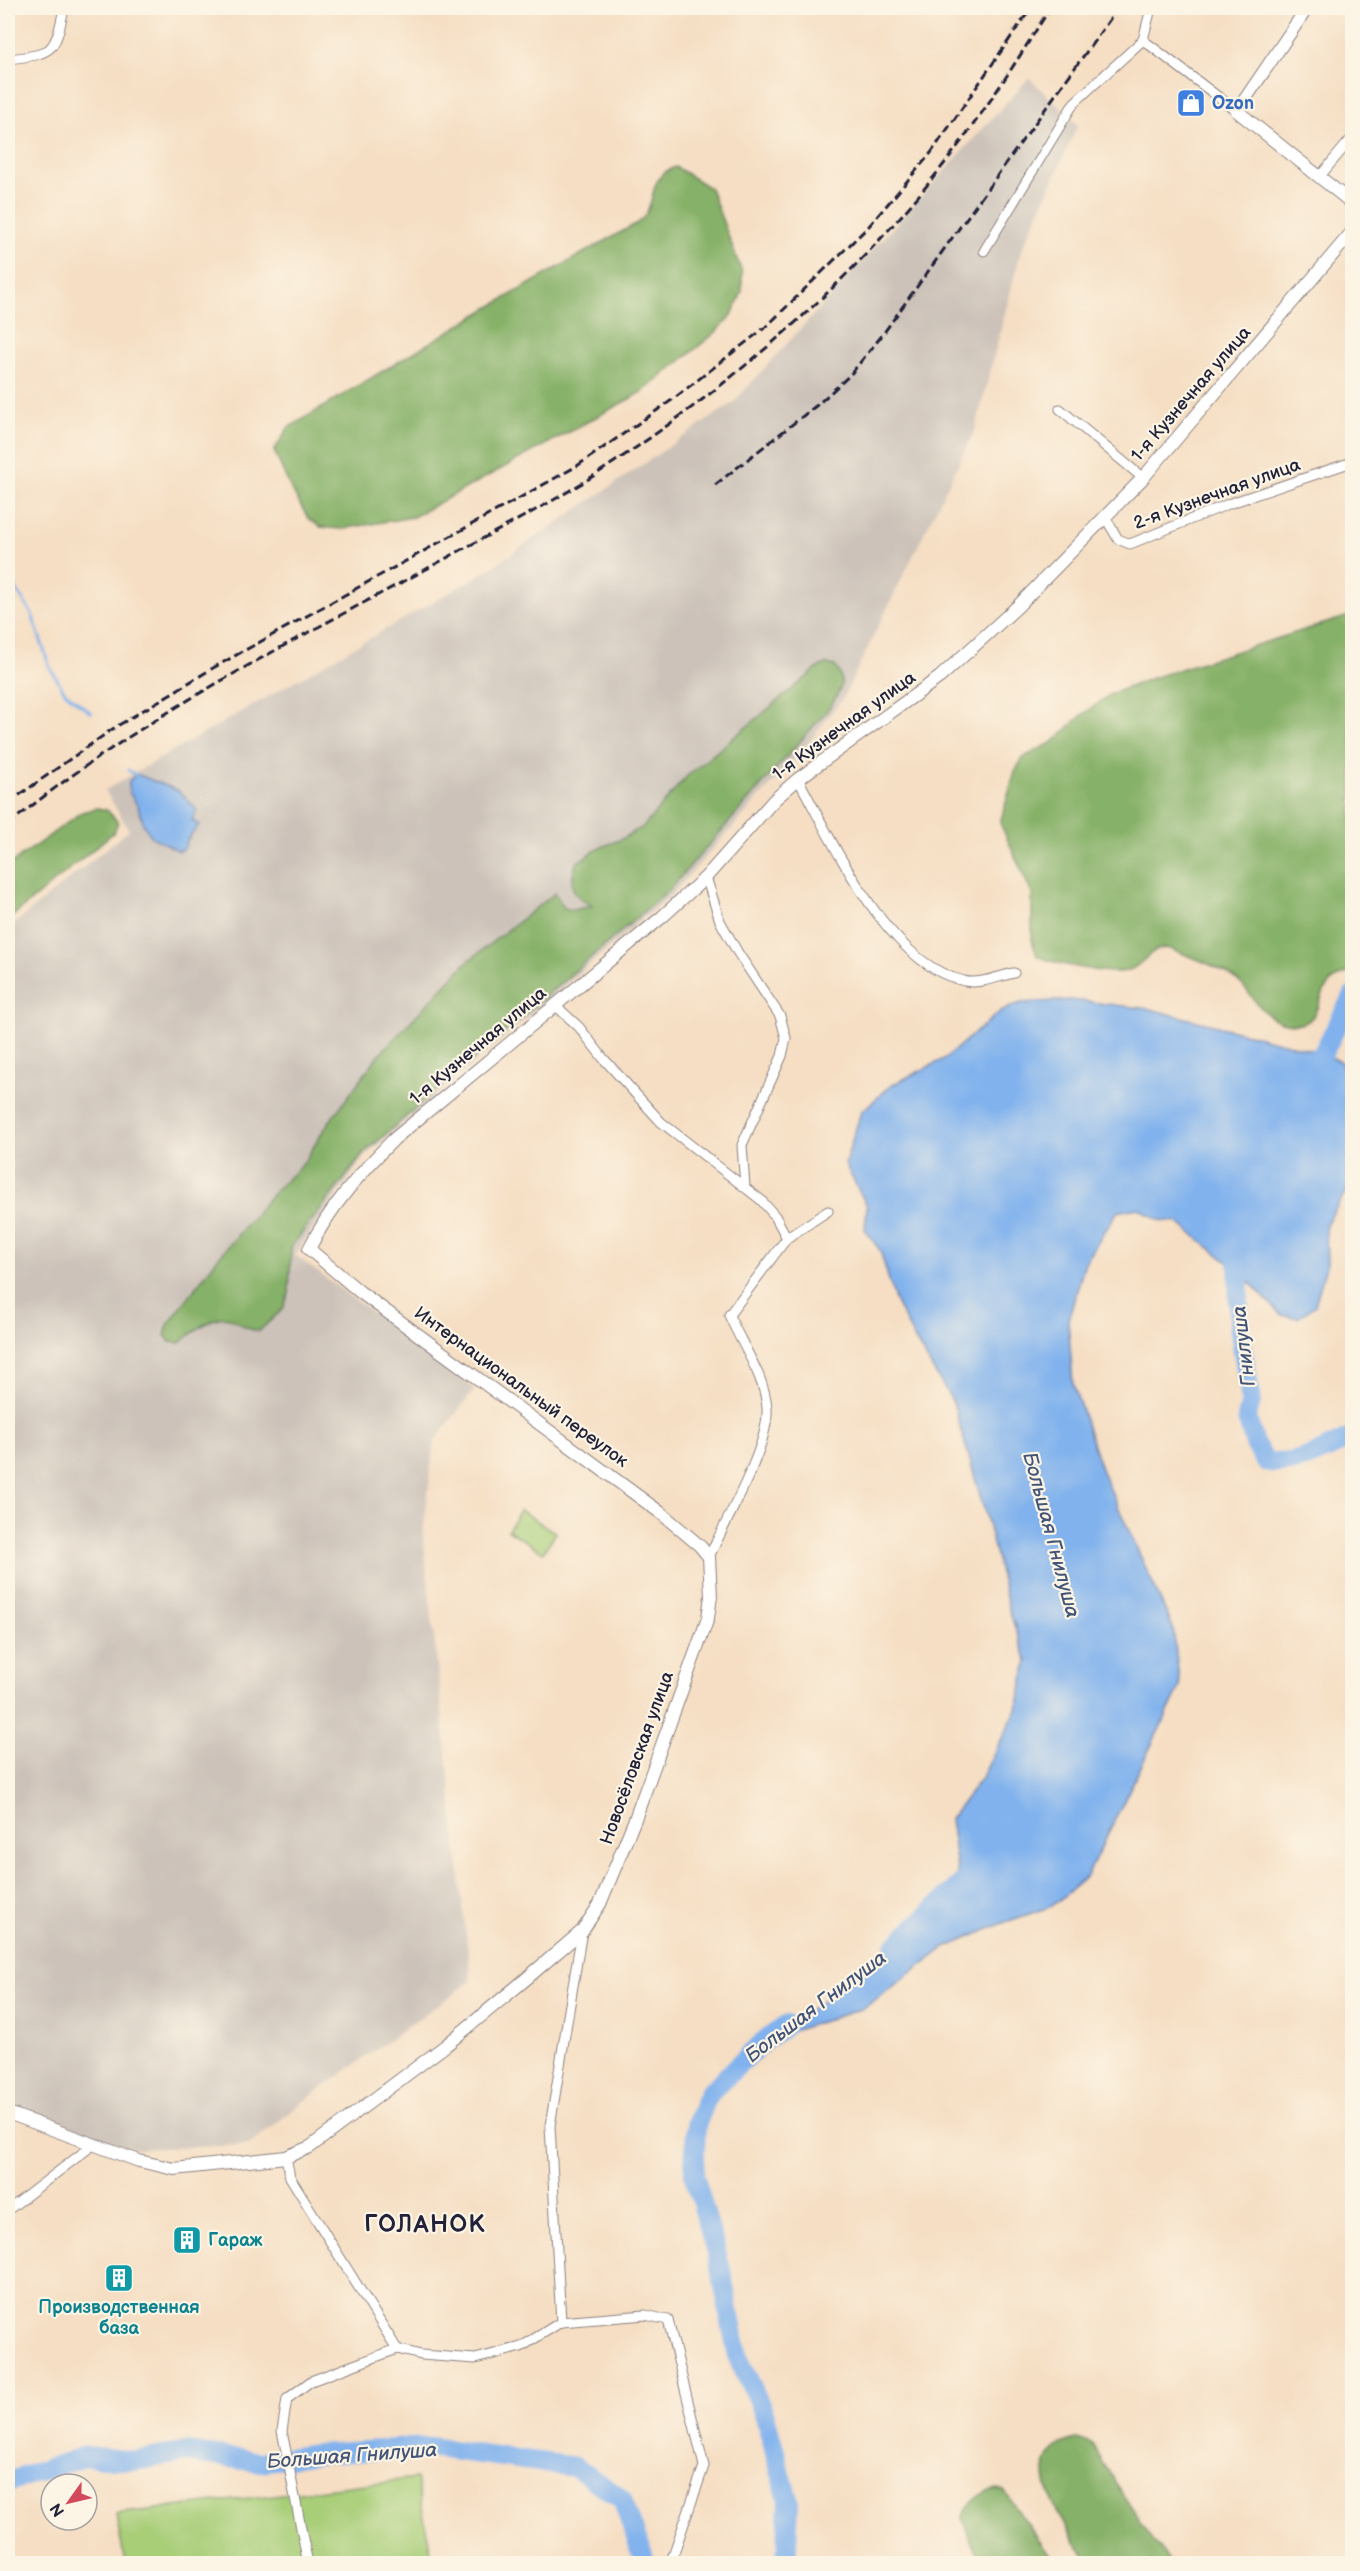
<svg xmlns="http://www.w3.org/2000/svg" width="1360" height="2571" viewBox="0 0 1360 2571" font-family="'Balsamiq Sans',sans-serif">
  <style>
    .industrial { fill: #ccc2b9 }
    .green { fill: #a8ce78; stroke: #65785a; stroke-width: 1.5 }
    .forest { fill: #86b168; stroke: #546a52; stroke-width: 1.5 }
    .water { fill: #81b2ed; stroke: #526a94; stroke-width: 1.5 }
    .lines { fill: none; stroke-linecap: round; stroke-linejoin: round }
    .stream { stroke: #81b2ed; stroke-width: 3 }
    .river { stroke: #81b2ed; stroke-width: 20 }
    .minor-casing { stroke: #8c807f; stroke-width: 11 }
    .tertiary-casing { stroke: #8c807f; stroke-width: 14 }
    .minor { stroke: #fff; stroke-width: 9 }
    .tertiary { stroke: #fff; stroke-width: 12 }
    .rail { stroke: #22223b; stroke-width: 3; stroke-dasharray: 9 4.5; stroke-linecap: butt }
    .labels { text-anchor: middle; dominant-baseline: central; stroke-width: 4.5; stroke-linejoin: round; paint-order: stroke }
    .shop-label { font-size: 18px; font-weight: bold; fill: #366cbe; stroke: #fcf5e5; text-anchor: start }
    .street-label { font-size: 18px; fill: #22223b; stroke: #fcf5e5 }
    .culture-label { font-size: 18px; font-weight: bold; fill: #0d838f; stroke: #fcf5e5; text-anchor: start }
    .water-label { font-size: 20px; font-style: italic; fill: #435479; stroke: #fcf5e5 }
    .district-label { font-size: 24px; font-weight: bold; letter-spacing: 1.5px; fill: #22223b; stroke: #fcf5e5 }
  </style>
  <rect width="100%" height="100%" fill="#fcf5e5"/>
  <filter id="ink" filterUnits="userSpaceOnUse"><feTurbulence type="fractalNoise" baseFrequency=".0167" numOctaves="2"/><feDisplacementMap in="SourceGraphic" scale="12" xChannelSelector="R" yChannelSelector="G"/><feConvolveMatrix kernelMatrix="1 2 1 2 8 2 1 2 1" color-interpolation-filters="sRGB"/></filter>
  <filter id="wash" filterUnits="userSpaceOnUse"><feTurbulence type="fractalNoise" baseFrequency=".008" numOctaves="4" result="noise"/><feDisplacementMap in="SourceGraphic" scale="24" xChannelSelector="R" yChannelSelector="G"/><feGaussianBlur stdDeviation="1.35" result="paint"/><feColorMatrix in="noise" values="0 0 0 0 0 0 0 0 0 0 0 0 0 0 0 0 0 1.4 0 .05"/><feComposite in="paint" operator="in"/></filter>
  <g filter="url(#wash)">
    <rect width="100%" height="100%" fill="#f5dec3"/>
    <path class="industrial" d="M1029,78L1078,125L1021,251L975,430L843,698L801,752L672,894L364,1157L295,1255L475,1389L434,1442L423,1534L471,1981L299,2105L249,2145L133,2149L8,2107V929L129,830L105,790L482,574L733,403Z"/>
    <path class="green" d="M520,1510L556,1533L543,1552L508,1530Z
      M416,2478L433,2563H125L116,2514Z"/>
    <path class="forest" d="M676,167L710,188L742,272V292L732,315L715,333L642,392L413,517L341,529L320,527L308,518L290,487L274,451L288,428C403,359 517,289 634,225C661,211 643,176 676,167Z
      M1352,615V971C1344,975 1335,976 1329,984C1317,996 1320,1024 1297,1024C1261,1025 1254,991 1233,977C1215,965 1190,956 1170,949C1151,944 1143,967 1127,971C1107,975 1056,964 1037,956L1032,941V894L1000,823L1015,771L1024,757L1053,742L1083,714L1111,694L1155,677Z
      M827,664L835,666C849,683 837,696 826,712L670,889L365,1152L291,1247L289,1293L283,1309L259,1331C246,1330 240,1322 229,1318C212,1313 192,1335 179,1343L170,1342L165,1335L168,1325L214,1263L275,1191L303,1164L327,1125L378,1056L467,962L555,893L564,908L573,910L592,906C570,894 569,888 576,863L599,848L622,839L643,827L687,776L819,667Z
      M97,808L107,810L118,822L114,832L8,920V866L82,812Z
      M1076,2439L1086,2441L1092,2445L1146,2531L1171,2563H1091C1068,2533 1009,2454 1076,2439Z
      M998,2489L1004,2491L1055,2563H983L968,2535L963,2518C967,2502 982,2491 998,2489Z"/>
    <path class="water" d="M136,774L179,791L197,810L192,820L199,825L187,840L184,849L179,851L152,837L144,826L138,806L129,792V781Z
      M1072,1000L1150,1009L1323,1053L1341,1062L1352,1085V1182L1326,1224L1327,1263L1315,1305L1298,1318L1281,1315L1238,1270L1177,1222L1159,1220L1138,1208L1117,1212L1085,1263L1068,1320L1073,1384L1101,1469L1173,1628L1180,1687L1087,1876L1052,1906L1003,1923L945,1948L864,2008L765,2040L821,2002L939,1908L958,1877L950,1819L982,1777L1017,1709L1027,1661L1009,1610L988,1523L953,1402L915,1340L895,1300L880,1250L865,1230L867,1206L845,1164L861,1112L892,1085L944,1059L1001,1011L1021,1003Z"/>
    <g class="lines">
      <path class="stream" d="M8,577L32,614L50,668L65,692L91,713
        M128,770L136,775"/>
      <path class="river" d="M1304,1071L1323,1053L1352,997
        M1238,1244L1239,1325L1251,1401L1247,1418L1255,1444L1265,1461C1295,1469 1326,1449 1352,1437
        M895,1946L963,1882
        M8,2482L86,2456L135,2461L186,2452L259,2462L317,2454L429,2447L575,2467L622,2499L646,2564
        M786,2564L789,2503L765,2416L738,2357L720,2266L694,2175L696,2125L709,2093L765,2040L787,2025"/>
    </g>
  </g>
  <g filter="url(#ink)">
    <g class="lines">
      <g class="minor-casing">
        <path id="minor" d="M1143,40L1237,111
          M8,59C53,54 55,53 64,8
          M1320,176L1352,138
          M984,251L1074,103L1143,40L1151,8
          M1060,409L1143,478
          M1105,517L1118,539L1130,544L1231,503L1352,462
          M798,779C833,842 887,964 964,981C979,985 999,976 1014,973
          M706,877L720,921L738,953L780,1016L786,1038L782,1056L742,1145L745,1187
          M555,1005L579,1027L603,1058L661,1122L761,1200L775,1216L787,1238
          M709,1557C725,1522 770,1445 767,1408C765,1376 741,1344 729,1315L787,1238L828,1211
          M286,2157L290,2177L397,2349L421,2355L475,2359L521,2347L561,2322L645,2315L668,2320L704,2466L670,2564
          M8,2210L93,2145
          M561,2322L550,2126L582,1931
          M308,2564L282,2431L287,2399L311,2381L397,2349"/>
      </g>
      <g class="tertiary-casing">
        <path id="tertiary" d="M1307,8L1237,111L1352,203
          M8,2113L139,2161L174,2169L286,2157L310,2147L445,2046L526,1979L582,1931L600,1904L635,1819L708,1618L711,1596L709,1557L700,1546L661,1513L360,1292L309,1249C329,1208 361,1172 394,1139L662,917L706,877L774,800L798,779L940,677L1017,607L1143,478L1352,232"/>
      </g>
      <use href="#minor" class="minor"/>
      <use href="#tertiary" class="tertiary"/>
      <path class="rail" d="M715,485L817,405L850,375L880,338L1118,8
        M8,803L114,728L213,668L577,466L672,400L767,326L869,226L931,153L1031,8
        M8,825C144,712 309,634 463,549C504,527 547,505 587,480C720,395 847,289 944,164C983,114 1017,61 1050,8"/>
    </g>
  </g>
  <defs>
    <g id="shop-square" transform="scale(1.5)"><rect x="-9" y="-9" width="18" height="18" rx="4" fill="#3f7fe0" stroke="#fcf5e5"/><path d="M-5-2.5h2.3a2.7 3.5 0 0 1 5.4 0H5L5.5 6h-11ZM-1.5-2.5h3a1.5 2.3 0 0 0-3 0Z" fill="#fff"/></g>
    <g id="building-square" transform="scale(1.5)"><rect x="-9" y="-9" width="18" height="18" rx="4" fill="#0f9aa8" stroke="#fcf5e5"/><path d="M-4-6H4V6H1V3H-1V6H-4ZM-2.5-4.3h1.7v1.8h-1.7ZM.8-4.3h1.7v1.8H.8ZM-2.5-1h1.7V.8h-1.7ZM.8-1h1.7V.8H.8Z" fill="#fff"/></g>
  </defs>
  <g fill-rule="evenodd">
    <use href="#shop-square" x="1191" y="103"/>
    <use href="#building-square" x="187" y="2240"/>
    <use href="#building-square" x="119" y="2278"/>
  </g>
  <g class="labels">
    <g class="shop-label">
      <text x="1212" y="103">Ozon</text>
    </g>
    <g class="street-label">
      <text transform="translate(1191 394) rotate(-49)">1-я Кузнечная улица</text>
      <text transform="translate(1217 494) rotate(-20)">2-я Кузнечная улица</text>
      <text transform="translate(844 726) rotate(-36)">1-я Кузнечная улица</text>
      <text transform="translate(478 1046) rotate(-40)">1-я Кузнечная улица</text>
      <text transform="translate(521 1387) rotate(36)">Интернациональный переулок</text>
      <text transform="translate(637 1758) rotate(-70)">Новосёловская улица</text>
    </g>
    <g class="culture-label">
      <text x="208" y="2240">Гараж</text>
      <text x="119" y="2307" text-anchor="middle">Производственная<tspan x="119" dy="21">база</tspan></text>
    </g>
    <g class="water-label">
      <text transform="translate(1244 1346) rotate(-97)">Гнилуша</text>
      <text transform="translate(1051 1535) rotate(75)">Большая Гнилуша</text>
      <text transform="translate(816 2007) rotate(-37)">Большая Гнилуша</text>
      <text transform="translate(352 2456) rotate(-4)">Большая Гнилуша</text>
    </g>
    <g class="district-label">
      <text x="425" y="2224">ГОЛАНОК</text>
    </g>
  </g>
  <rect width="1360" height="2571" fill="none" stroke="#fcf5e5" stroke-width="30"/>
  <g transform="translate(69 2502) rotate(236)"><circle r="28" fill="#fcf5e5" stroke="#a5a1a1" stroke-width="1.5"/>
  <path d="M0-4.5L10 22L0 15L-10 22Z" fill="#d1495b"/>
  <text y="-9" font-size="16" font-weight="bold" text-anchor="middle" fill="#22223b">N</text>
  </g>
</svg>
